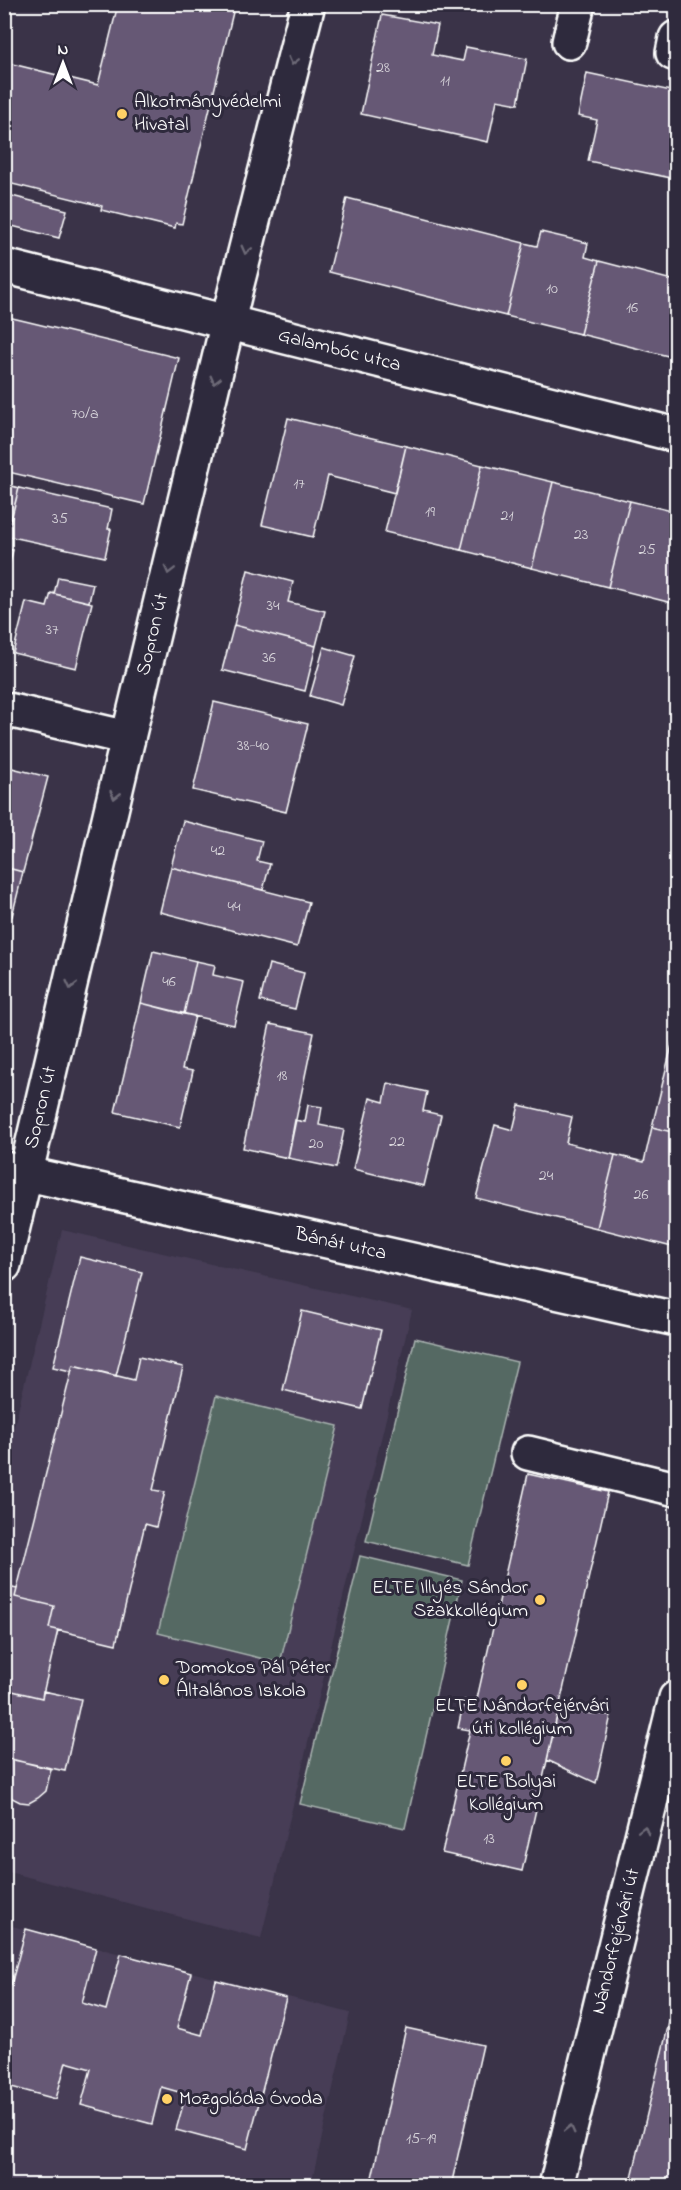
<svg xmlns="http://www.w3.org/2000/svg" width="681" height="2190" viewBox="0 0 681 2190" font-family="'Indie Flower',sans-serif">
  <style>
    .built { fill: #473e56 }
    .green { fill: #546963; stroke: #aab4b1; stroke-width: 1.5 }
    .building { fill: #665975; stroke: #fff; stroke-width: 1.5 }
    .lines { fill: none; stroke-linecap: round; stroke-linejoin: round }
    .minor-casing { stroke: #fff; stroke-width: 38 }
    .minor { stroke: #2f2a3d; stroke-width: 33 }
    .oneway { stroke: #6d6a77 }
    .poi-dot { fill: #ffd166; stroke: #2f2a3d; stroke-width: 2 }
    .labels { text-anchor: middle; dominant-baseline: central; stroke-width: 6; stroke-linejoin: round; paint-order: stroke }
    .number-label { font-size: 16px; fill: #d9d6dc }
    .poi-label { font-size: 20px; fill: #fff; stroke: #2f2a3d; text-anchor: start }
    .street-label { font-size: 20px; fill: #fff; stroke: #2f2a3d }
  </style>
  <rect width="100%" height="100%" fill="#3a3348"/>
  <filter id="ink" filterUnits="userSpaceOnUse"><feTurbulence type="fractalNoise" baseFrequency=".0167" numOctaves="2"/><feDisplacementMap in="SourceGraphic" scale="12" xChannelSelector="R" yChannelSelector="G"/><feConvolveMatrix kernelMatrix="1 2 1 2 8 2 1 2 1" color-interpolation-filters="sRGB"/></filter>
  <g filter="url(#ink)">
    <path class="built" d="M62,1230L412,1310L261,1938L5,1871V1464Z
      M4,1924L350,2013L311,2185H5Z"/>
    <path class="green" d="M415,1338L517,1362L468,1565L366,1541Z
      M216,1396L338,1426L280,1663L158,1633Z
      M360,1556L462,1580L405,1828L300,1804Z"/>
    <path class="building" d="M118,4H235L182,224L176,223L175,228L101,210L102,206L4,182V62L98,85Z
      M382,15L438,25L432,55L463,61L466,47L527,59L518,104L497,100L488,142L361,114Z
      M587,73L676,92V179L588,161L597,120L578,116Z
      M4,194L67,210L59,238L4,224Z
      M347,198L524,243L506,316L329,272Z
      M541,232L588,243L585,257L599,261L580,334L506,316L524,243L537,246Z
      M599,261L676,281V358L580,334Z
      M4,316L179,358L144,504L4,471Z
      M288,418L406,446L395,493L328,476L313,537L262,525Z
      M406,446L482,465L461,550L385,532Z
      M482,465L553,482L532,568L461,550Z
      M553,482L630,501L608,587L532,568Z
      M4,484L19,488L4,546Z
      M19,488L112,509L108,529H111L105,557L7,536Z
      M630,501L676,512V604L608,587Z
      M4,549L13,550L8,570L4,569Z
      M248,570L293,582L288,602L325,611L316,646L234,625Z
      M58,577L93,584L89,602L54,594Z
      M51,593L92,603L76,668L13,653L26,602L47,607Z
      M234,625L316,646L305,691L222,670Z
      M324,647L355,656L341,705L310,696Z
      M214,702L308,724L286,812L193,790Z
      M4,766L48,777L23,872L4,867Z
      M183,821L262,841L257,861L270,864L263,890L171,867Z
      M4,867L23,872L12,916L4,914Z
      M171,867L309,902L297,947L160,912Z
      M153,951L196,961L184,1014L141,1003Z
      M196,961L215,965L213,975L244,982L234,1025L184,1014Z
      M269,964L304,973L295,1009L260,1001Z
      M141,1003L195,1016L182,1069L193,1071L180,1127L115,1112Z
      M270,1024L314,1033L288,1158L243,1148Z
      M676,1028V1133L652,1127Z
      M388,1083L427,1092L423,1111L441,1115L424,1186L353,1169L370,1098L384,1102Z
      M308,1105L322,1107L319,1125L344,1130L336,1168L288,1158L295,1120L305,1122Z
      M519,1105L572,1117L566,1143L615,1155L597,1228L476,1198L495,1125L513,1130Z
      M652,1127L676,1133V1248L597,1228L615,1155L644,1162Z
      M80,1257L142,1272L116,1376L73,1365L71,1371L53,1367Z
      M302,1311L381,1330L362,1409L283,1390Z
      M139,1357L183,1367L153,1490L165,1492L156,1527L145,1524L116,1644L49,1628L54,1606L15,1597L73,1365L134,1380Z
      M528,1474L608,1492L522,1871L442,1853L470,1730L458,1728L464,1700L476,1703Z
      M4,1586L17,1589L15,1597L54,1606L49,1628L58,1630L42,1698L4,1689Z
      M4,1689L42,1698L43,1691L81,1699L65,1771L4,1758Z
      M558,1711L611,1715L596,1783L547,1760Z
      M7,1758L51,1769L46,1791L38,1798L29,1803L20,1802L12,1798L4,1789V1769Z
      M26,1929L96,1948L82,2003L106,2010L121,1954L191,1973L177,2028L202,2035L216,1980L286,1998L247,2149L176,2130L186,2094L161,2087L152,2124L81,2105L91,2069L66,2062L56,2099L4,2085V1983L11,1985Z
      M676,1994V2186H630L651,2097Z
      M406,2028L483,2045L451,2186H370Z"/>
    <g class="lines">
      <g class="minor-casing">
        <g id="minor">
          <path d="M569,42L578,4"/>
          <path d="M673,53L676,38"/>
          <path id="s1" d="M4,266L676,435"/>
          <path d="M4,709L128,738"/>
          <path id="s2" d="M5,1169L676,1319"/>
          <path id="s3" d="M4,1265L128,738L236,288L308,4"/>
          <path d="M528,1453L676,1489"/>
          <path id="s4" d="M556,2186L676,1698"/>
        </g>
      </g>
      <use href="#minor" class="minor"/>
    </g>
    <defs><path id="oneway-chevron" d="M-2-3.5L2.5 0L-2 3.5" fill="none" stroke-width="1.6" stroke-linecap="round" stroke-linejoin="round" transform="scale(1.5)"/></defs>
    <g class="oneway">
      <use href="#oneway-chevron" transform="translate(293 61) rotate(104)"/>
      <use href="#oneway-chevron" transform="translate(246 250) rotate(104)"/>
      <use href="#oneway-chevron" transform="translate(215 380) rotate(104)"/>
      <use href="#oneway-chevron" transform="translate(169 570) rotate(104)"/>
      <use href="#oneway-chevron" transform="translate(115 795) rotate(103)"/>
      <use href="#oneway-chevron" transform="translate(71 985) rotate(103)"/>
      <use href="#oneway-chevron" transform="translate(644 1830) rotate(-76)"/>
      <use href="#oneway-chevron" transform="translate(570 2129) rotate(-76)"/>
    </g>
  </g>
  <g class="poi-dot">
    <circle cx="122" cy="114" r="6"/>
    <circle cx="540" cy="1600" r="6"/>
    <circle cx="164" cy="1680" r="6"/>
    <circle cx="522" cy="1685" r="6"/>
    <circle cx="506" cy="1761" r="6"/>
    <circle cx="167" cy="2099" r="6"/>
  </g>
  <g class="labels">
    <g class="number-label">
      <text x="383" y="68">28</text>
      <text x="445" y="81">11</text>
      <text x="552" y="289">10</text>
      <text x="632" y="308">16</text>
      <text x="85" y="414">70/a</text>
      <text x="299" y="484">17</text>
      <text x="430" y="512">19</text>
      <text x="507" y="516">21</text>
      <text x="60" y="519">35</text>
      <text x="581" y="535">23</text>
      <text x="647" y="550">25</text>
      <text x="273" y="606">34</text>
      <text x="52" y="630">37</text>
      <text x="269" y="658">36</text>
      <text x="253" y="746">38-40</text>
      <text x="218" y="851">42</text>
      <text x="234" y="907">44</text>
      <text x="169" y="982">46</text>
      <text x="282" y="1076">18</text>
      <text x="397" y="1142">22</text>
      <text x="316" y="1144">20</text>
      <text x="546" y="1176">24</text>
      <text x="641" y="1195">26</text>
      <text x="489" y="1839">13</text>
      <text x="421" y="2139">15-19</text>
    </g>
    <g class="poi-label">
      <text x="134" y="102">Alkotmányvédelmi<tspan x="134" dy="23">Hivatal</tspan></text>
      <text x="528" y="1588" text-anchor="end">ELTE Illyés Sándor<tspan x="528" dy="23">Szakkollégium</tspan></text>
      <text x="176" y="1668">Domokos Pál Péter<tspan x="176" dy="23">Általános Iskola</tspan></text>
      <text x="522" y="1706" text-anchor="middle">ELTE Nándorfejérvári<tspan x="522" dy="23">úti kollégium</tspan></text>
      <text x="506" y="1782" text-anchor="middle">ELTE Bolyai<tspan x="506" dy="23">Kollégium</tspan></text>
      <text x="179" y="2099">Mozgolóda Óvoda</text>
    </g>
    <g class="street-label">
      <text stroke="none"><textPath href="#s1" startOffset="346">Galambóc utca</textPath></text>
      <text stroke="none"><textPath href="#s3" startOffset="648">Sopron út</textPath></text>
      <text stroke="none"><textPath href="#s3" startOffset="162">Sopron út</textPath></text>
      <text stroke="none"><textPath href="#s2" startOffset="344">Bánát utca</textPath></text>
      <text stroke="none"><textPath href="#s4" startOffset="252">Nándorfejérvári út</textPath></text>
    </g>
  </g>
  <rect width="681" height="2190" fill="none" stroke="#2f2a3d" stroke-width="24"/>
  <rect x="12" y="12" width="657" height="2166" fill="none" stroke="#fff" stroke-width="2" filter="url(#ink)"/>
  <g transform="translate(63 63)" stroke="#2f2a3d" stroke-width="4.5" paint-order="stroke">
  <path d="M0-4.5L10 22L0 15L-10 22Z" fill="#ffffff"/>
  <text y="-9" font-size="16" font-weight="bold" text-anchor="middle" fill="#ffffff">N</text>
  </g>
</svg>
